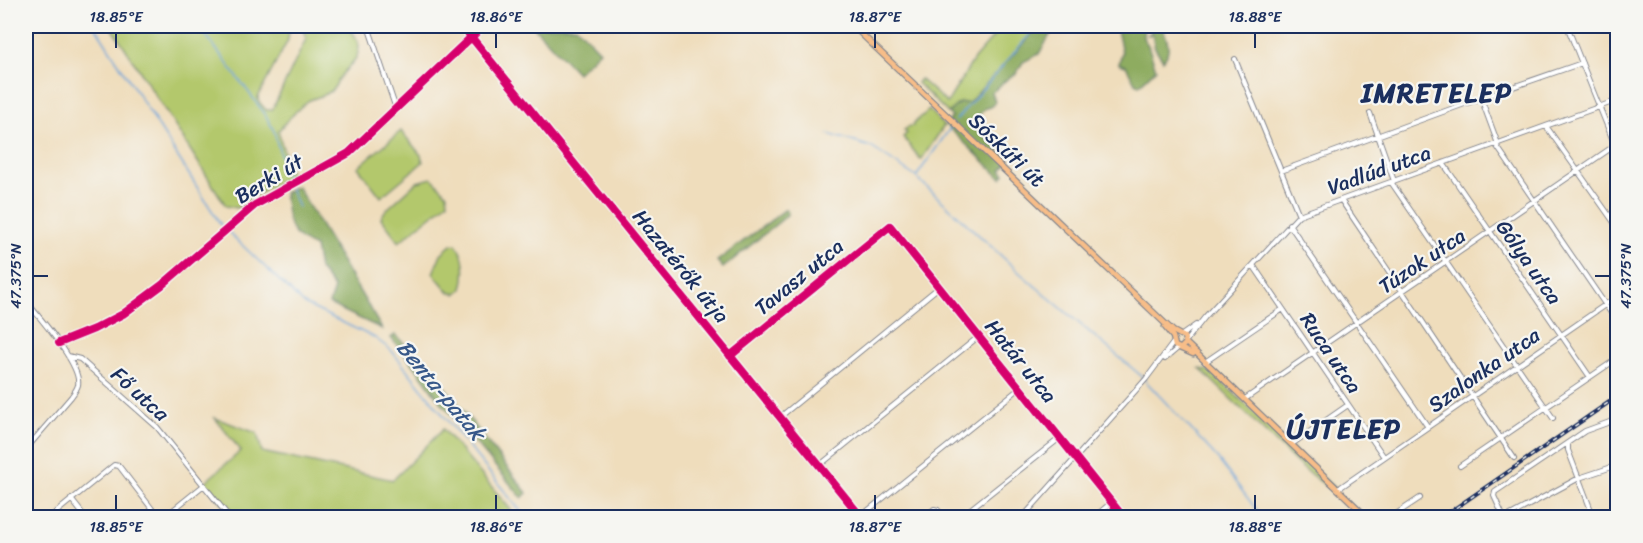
<svg xmlns="http://www.w3.org/2000/svg" width="1643" height="543" viewBox="0 0 1643 543" font-family="Sriracha,sans-serif">
  <style>
    .green { fill: #b3c86c; stroke: #677c65; stroke-width: 1.5; fill-rule: evenodd }
    .forest { fill: #8eac60; stroke: #546e5f; stroke-width: 1.5 }
    .lines { fill: none; stroke-linecap: round; stroke-linejoin: round }
    .stream { stroke: #6aa3d9; stroke-width: 1.5 }
    .minor-casing { stroke: #85868d; stroke-width: 6 }
    .major-casing { stroke: #85868d; stroke-width: 7 }
    .minor { stroke: #fff; stroke-width: 4 }
    .major { stroke: #f7bd88; stroke-width: 4.5 }
    .rail-casing { stroke: #1b2f5e; stroke-width: 4 }
    .rail { stroke: #f6f6f2; stroke-width: 1.5; stroke-dasharray: 4.5; stroke-linecap: butt }
    .cycleway-casing { stroke: #f6f6f2; stroke-width: 11 }
    .cycleway { stroke: #d6006c; stroke-width: 8 }
    .ticks { fill: none; stroke: #1b2f5e; stroke-width: 2 }
    .labels { text-anchor: middle; dominant-baseline: central; stroke-width: 4.5; stroke-linejoin: round; paint-order: stroke }
    .street-label { font-size: 21px; fill: #1b2f5e; stroke: #f6f6f2 }
    .water-label { font-size: 22px; font-style: italic; fill: #375889; stroke: #f6f6f2 }
    .district-label { font-size: 27px; font-weight: bold; letter-spacing: 1.5px; fill: #1b2f5e; stroke: #f6f6f2 }
    .neatline { fill: none; stroke: #1b2f5e; stroke-width: 2 }
    .ticks-label { font-size: 15px; text-anchor: middle; fill: #1b2f5e }
  </style>
  <rect width="100%" height="100%" fill="#f6f6f2"/>
  <filter id="ink" filterUnits="userSpaceOnUse"><feTurbulence type="fractalNoise" baseFrequency=".0167" numOctaves="2"/><feDisplacementMap in="SourceGraphic" scale="12" xChannelSelector="R" yChannelSelector="G"/><feConvolveMatrix kernelMatrix="1 2 1 2 8 2 1 2 1" color-interpolation-filters="sRGB"/></filter>
  <filter id="wash" filterUnits="userSpaceOnUse"><feTurbulence type="fractalNoise" baseFrequency=".008" numOctaves="4" result="noise"/><feDisplacementMap in="SourceGraphic" scale="24" xChannelSelector="R" yChannelSelector="G"/><feGaussianBlur stdDeviation="1.35" result="paint"/><feColorMatrix in="noise" values="0 0 0 0 0 0 0 0 0 0 0 0 0 0 0 0 0 1.4 0 .05"/><feComposite in="paint" operator="in"/></filter>
  <g filter="url(#wash)">
    <rect width="100%" height="100%" fill="#efddbc"/>
    <path class="green" d="M111,26H348C351,30 356,36 358,42C363,57 347,67 340,77C337,81 336,86 333,89C327,96 317,96 308,101C298,108 286,122 278,131L292,180L284,184L282,179L237,208L226,206ZM292,26H299L303,29L306,39L272,110H266L259,102L258,97L288,40L289,31Z
      M1003,26H1039L969,103H959L948,113L917,83L920,79L947,103L974,59Z
      M929,110L944,126L921,160L903,137L907,133L904,130L910,126H913V124Z
      M401,131L421,155L423,162L381,197L358,167Z
      M432,178L447,194L448,202L399,242L381,218L385,211L417,182Z
      M456,244C466,256 466,275 462,289L456,294L449,292L433,273L441,254L451,245Z
      M1200,369L1210,371L1334,488L1331,490L1299,465Z
      M215,418L257,433L262,452L393,480L443,429L511,510L503,518L234,517L205,482L241,451Z"/>
    <path class="forest" d="M533,26H576L600,51L577,73Z
      M1039,26H1055L1039,54L1023,62L1016,74C1006,77 1001,86 992,92L995,102L992,106L984,109L974,121L979,131L1009,161L1001,170L1005,174L1001,178L946,125L952,117L948,113L959,103H969Z
      M1116,26H1144L1143,38L1148,45L1156,69L1139,85L1135,83L1126,66L1119,64L1122,52Z
      M1148,26H1162C1166,37 1173,50 1163,60L1155,48L1152,35H1148L1152,31Z
      M297,186L382,329L329,304L334,288L319,269L315,247C286,236 288,220 284,193Z
      M786,209L788,213L785,217L723,268L717,261Z
      M395,335L423,361L438,378L527,493L522,498L440,401L416,368L391,338Z"/>
    <g class="lines">
      <path class="stream" d="M95,26L221,225L304,304L375,338L391,350L526,518
        M199,26L265,114L274,131L288,183
        M956,120L1037,26
        M828,134L871,147L916,177L1021,274L1139,374L1213,453L1263,518
        M916,177L953,124
        M290,188L298,207"/>
    </g>
  </g>
  <g filter="url(#ink)">
    <g class="lines">
      <g class="minor-casing">
        <path id="minor" d="M368,26L396,109
          M460,26L468,33L862,518
          M1567,26L1618,153
          M1235,59L1299,215
          M1481,98L1498,144
          M1370,113L1394,181
          M1546,126L1618,228
          M1496,145L1618,323
          M1443,163L1590,377
          M1281,171L1481,98L1582,63
          M1391,182L1553,418
          M1341,200L1514,458
          M1289,224L1428,427
          M1253,265L1384,457
          M26,301C38,316 82,365 78,385C77,389 74,393 71,397L26,449
          M1182,335L1196,325
          M1186,341L1205,317L1299,215L1618,100
          M59,343L94,329L123,314L162,285L255,205L349,153L483,26
          M68,356L80,359L157,427L230,518
          M730,356L890,226L1124,518
          M1165,359L1178,348
          M1205,362L1283,309
          M1245,399L1614,146
          M780,417L939,287
          M1568,443V450L1594,518
          M1292,444L1348,405
          M820,465L978,337
          M1460,466L1618,358
          M1338,489L1618,296
          M71,499L86,518
          M861,516L1020,388
          M49,518L114,465L119,466L159,518
          M163,518L204,485
          M513,518L516,516L517,518
          M923,518L934,509L938,510L944,518
          M959,518L1060,438
          M1022,518L1146,379L1173,343
          M1093,518L1112,502
          M1390,518L1420,498
          M1504,518L1494,496L1495,492L1585,431L1618,419
          M1505,518L1579,478L1618,465"/>
      </g>
      <g class="major-casing">
        <path id="major" d="M853,26L1173,331L1184,337L1186,343L1181,348
          M1165,327L1173,337L1175,346L1193,354
          M1186,343L1368,518
          M1607,518L1618,513"/>
      </g>
      <use href="#minor" class="minor"/>
      <use href="#major" class="major"/>
      <g class="rail-casing">
        <path id="rail" d="M1441,518L1618,396"/>
      </g>
      <use href="#rail" class="rail"/>
      <g class="cycleway-casing">
        <path id="cycleway" d="M468,33L862,518
          M59,343L94,329L123,314L162,285L255,205L349,153L483,26
          M730,356L890,226L1124,518"/>
      </g>
      <use href="#cycleway" class="cycleway"/>
    </g>
  </g>
  <path class="ticks" d="M116,33V48M496,33V48M875,33V48M1255,33V48M33,276H48M1595,276H1610M116,495V510M496,495V510M875,495V510M1255,495V510"/>
  <g class="labels">
    <g class="street-label">
      <text transform="translate(1007 150) rotate(44)">Sóskúti út</text>
      <text transform="translate(1379 170) rotate(-20)">Vadlúd utca</text>
      <text transform="translate(269 179) rotate(-31)">Berki út</text>
      <text transform="translate(1422 261) rotate(-34)">Túzok utca</text>
      <text transform="translate(1529 262) rotate(55)">Gólya utca</text>
      <text transform="translate(681 266) rotate(51)">Hazatérők útja</text>
      <text transform="translate(799 277) rotate(-39)">Tavasz utca</text>
      <text transform="translate(1331 353) rotate(56)">Ruca utca</text>
      <text transform="translate(1021 361) rotate(51)">Határ utca</text>
      <text transform="translate(1484 370) rotate(-35)">Szalonka utca</text>
      <text transform="translate(140 394) rotate(42)">Fő utca</text>
    </g>
    <g class="water-label">
      <text transform="translate(441 390) rotate(50)">Benta-patak</text>
    </g>
    <g class="district-label">
      <text x="1437" y="93">IMRETELEP</text>
      <text x="1344" y="429">ÚJTELEP</text>
    </g>
  </g>
  <rect width="1643" height="543" fill="none" stroke="#f6f6f2" stroke-width="66"/>
  <rect x="33" y="33" width="1577" height="477" class="neatline"/>
  <g class="ticks-label">
    <text x="116" y="22">18.85°E</text>
    <text x="496" y="22">18.86°E</text>
    <text x="875" y="22">18.87°E</text>
    <text x="1255" y="22">18.88°E</text>
    <text transform="translate(16 276) rotate(-90)" y="5">47.375°N</text>
    <text transform="translate(1626 276) rotate(-90)" y="5">47.375°N</text>
    <text x="116" y="532">18.85°E</text>
    <text x="496" y="532">18.86°E</text>
    <text x="875" y="532">18.87°E</text>
    <text x="1255" y="532">18.88°E</text>
  </g>
</svg>
